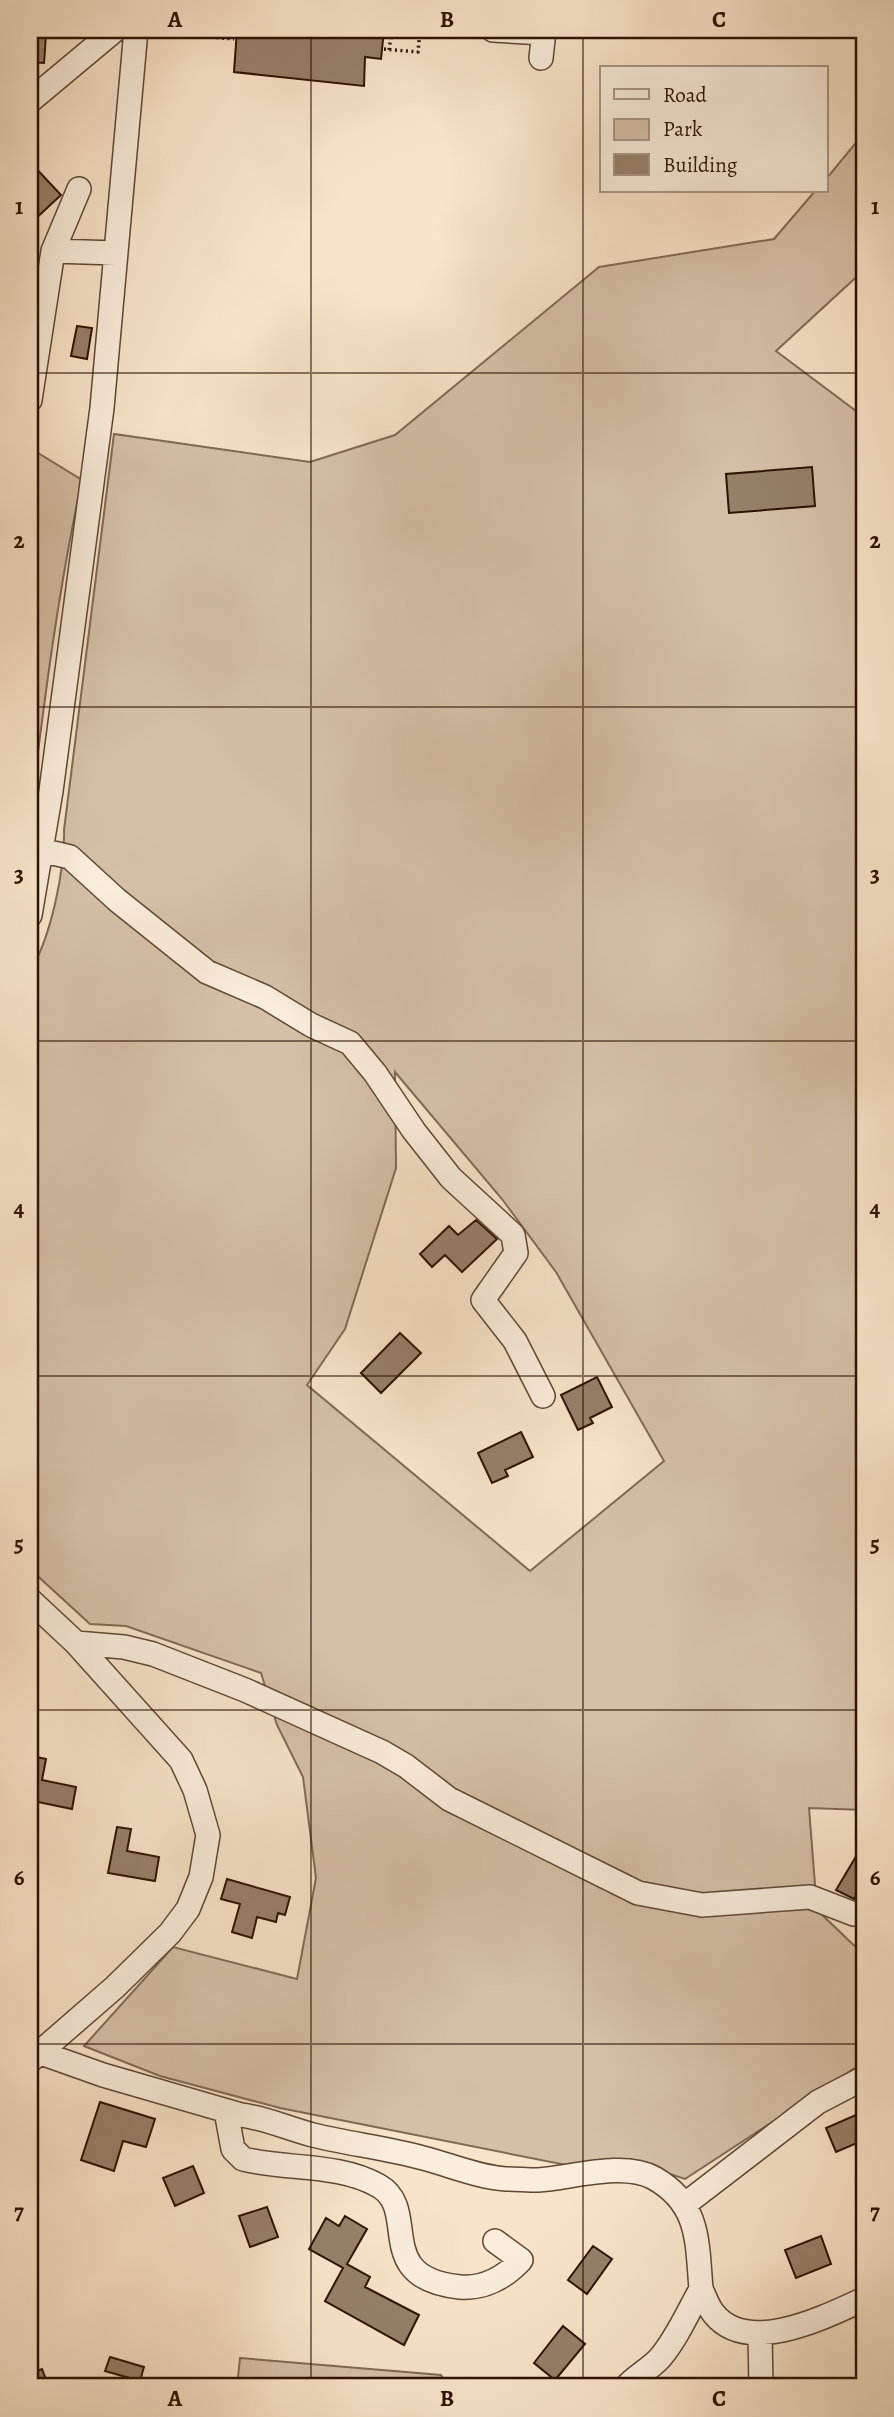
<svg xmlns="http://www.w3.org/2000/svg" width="894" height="2417" viewBox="0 0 894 2417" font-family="Alegreya,serif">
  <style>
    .green { fill: #d5c0a7; stroke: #806a54; stroke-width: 2; fill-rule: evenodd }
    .building { fill: #968069; stroke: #2c1301; stroke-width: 2 }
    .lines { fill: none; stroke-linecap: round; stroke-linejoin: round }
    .minor-casing { stroke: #5f4733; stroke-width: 26 }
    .path { stroke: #2c1301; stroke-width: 3.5; stroke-dasharray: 2 3.5; stroke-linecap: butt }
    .minor { stroke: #faeddc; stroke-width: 23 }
    .grid { fill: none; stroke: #2c1301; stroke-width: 2; stroke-opacity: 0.55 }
    .neatline { fill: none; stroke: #2c1301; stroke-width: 2.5 }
    .grid-label { font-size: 23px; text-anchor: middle; font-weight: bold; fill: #2c1301 }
  </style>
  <rect width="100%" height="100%" fill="#f8e4c9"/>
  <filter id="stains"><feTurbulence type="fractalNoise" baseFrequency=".00286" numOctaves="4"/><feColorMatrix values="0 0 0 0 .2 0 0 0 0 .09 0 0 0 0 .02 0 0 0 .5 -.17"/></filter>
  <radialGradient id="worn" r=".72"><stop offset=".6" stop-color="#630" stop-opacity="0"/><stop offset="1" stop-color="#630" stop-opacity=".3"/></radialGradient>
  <path class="green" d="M864,133V270L776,351L864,417V1810L809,1808L817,1910L864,1955V2062L685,2179L624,2159L566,2165L280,2108L160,2076L84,2046L173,1947L297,1979L316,1878L303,1777L277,1725L261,1673L126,1626L90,1624L30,1569V971C51,938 65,869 64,830L114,434L310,462L395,435L599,267L774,239L815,191H826V179ZM395,1072L502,1199L556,1272L664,1461L530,1571L307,1385L345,1329L396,1168Z
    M30,448L82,480C58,590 44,703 30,815Z
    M240,2358L441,2375L448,2387H237Z"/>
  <path class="building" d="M237,30H384L381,59L365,57L364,86L234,72Z
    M30,34L46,35L44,63L30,62Z
    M30,162L61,195L30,224Z
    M77,326L92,328L87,359L71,356Z
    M812,467L815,506L729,513L726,474Z
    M476,1220L497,1239L462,1272L445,1255L432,1267L420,1254L449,1226L458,1235Z
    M400,1333L421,1353L381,1393L361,1373Z
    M597,1377L612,1407L590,1418L593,1423L578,1430L561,1395Z
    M521,1432L533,1457L505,1470L508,1476L492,1483L478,1453Z
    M32,1756L46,1759L42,1780L76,1787L72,1809L38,1802V1805H30Z
    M117,1827L131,1829L127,1851L159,1857L155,1881L108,1873Z
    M864,1843V1882L854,1899L836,1890Z
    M227,1879L290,1897L285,1915L278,1913L276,1922L257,1917L252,1938L232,1932L240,1904L221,1899Z
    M100,2102L155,2119L146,2147L123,2141L114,2171L81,2160Z
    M858,2114L864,2128V2140L836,2152L826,2128Z
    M193,2166L204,2193L175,2206L163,2178Z
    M267,2207L278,2237L250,2247L239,2216Z
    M345,2216L367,2229L347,2264L370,2277L365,2287L419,2315L404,2345L325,2301L343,2268L309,2249L326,2218L339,2226Z
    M821,2236L831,2264L796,2278L785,2250Z
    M593,2246L612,2259L587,2294L568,2280Z
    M563,2326L585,2344L555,2380L534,2363Z
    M110,2357L144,2367L140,2381L105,2371Z
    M42,2369L49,2387H30V2374Z"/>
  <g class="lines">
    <g class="minor-casing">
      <path id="minor" d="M493,30L544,33
        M541,58L544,30
        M30,101L115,30
        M53,251L116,253
        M30,400L53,251L79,189
        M41,850L70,857L117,900L207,972L265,997L311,1025L350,1043L375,1073L414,1131L451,1178L513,1235L516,1253L483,1300L515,1341L543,1396
        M30,915L51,791L102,408L136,30
        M30,1600L76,1643L181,1760L195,1790L208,1835L201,1877L188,1909L170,1933L115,1987L31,2060
        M76,1643L124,1647L153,1654L245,1690L382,1752L406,1766L449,1799L638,1893L702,1905L810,1897L854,1914
        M41,2053L103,2075L241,2115C266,2118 289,2129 313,2135C349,2144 387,2148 423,2158C450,2165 478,2177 506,2179C516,2179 527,2180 538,2180C571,2178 623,2161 654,2178C700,2204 697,2242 701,2289
        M226,2111L233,2149L243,2159C287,2170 339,2163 379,2186C421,2210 371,2278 460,2287C484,2289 505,2277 521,2260L495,2241
        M684,2205L818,2102L864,2078
        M760,2334L761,2387
        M626,2387C636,2376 650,2369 660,2358C677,2338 688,2312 701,2289C705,2297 708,2307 714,2314C748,2356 825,2317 864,2299"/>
    </g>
    <path class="path" d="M204,30L206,35L211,37L234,39
      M384,49L418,52L420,30
      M389,50L392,30"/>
    <use href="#minor" class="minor"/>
  </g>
  <path class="grid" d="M311,30V2387M583,30V2387M30,373H864M30,707H864M30,1041H864M30,1376H864M30,1710H864M30,2044H864"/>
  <rect width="894" height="2417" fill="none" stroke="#f8e4c9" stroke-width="77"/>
  <rect x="600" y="66" width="228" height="126" fill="#faeddc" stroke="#a89684" stroke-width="2"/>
  <rect x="614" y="89" width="35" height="10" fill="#faeddc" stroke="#a89684" stroke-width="2"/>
  <text x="663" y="102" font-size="21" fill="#2c1301">Road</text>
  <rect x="614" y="119" width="35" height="21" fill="#d5c0a7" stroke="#a89684" stroke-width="2"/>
  <text x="663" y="136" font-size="21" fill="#2c1301">Park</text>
  <rect x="614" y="154" width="35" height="21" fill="#968069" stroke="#a89684" stroke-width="2"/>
  <text x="663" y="172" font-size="21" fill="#2c1301">Building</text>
  <rect x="38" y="38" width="818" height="2340" class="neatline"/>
  <g class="grid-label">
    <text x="175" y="27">A</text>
    <text x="447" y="27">B</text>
    <text x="719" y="27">C</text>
    <text x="19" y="214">1</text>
    <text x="875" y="214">1</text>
    <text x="19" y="548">2</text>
    <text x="875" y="548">2</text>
    <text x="19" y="882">3</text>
    <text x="875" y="882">3</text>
    <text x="19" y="1216">4</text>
    <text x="875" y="1216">4</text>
    <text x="19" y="1551">5</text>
    <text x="875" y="1551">5</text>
    <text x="19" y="1885">6</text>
    <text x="875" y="1885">6</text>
    <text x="19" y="2219">7</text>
    <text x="875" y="2219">7</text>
    <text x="175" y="2406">A</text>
    <text x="447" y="2406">B</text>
    <text x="719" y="2406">C</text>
  </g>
  <rect width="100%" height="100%" filter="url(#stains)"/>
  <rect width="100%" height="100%" fill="url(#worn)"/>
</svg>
